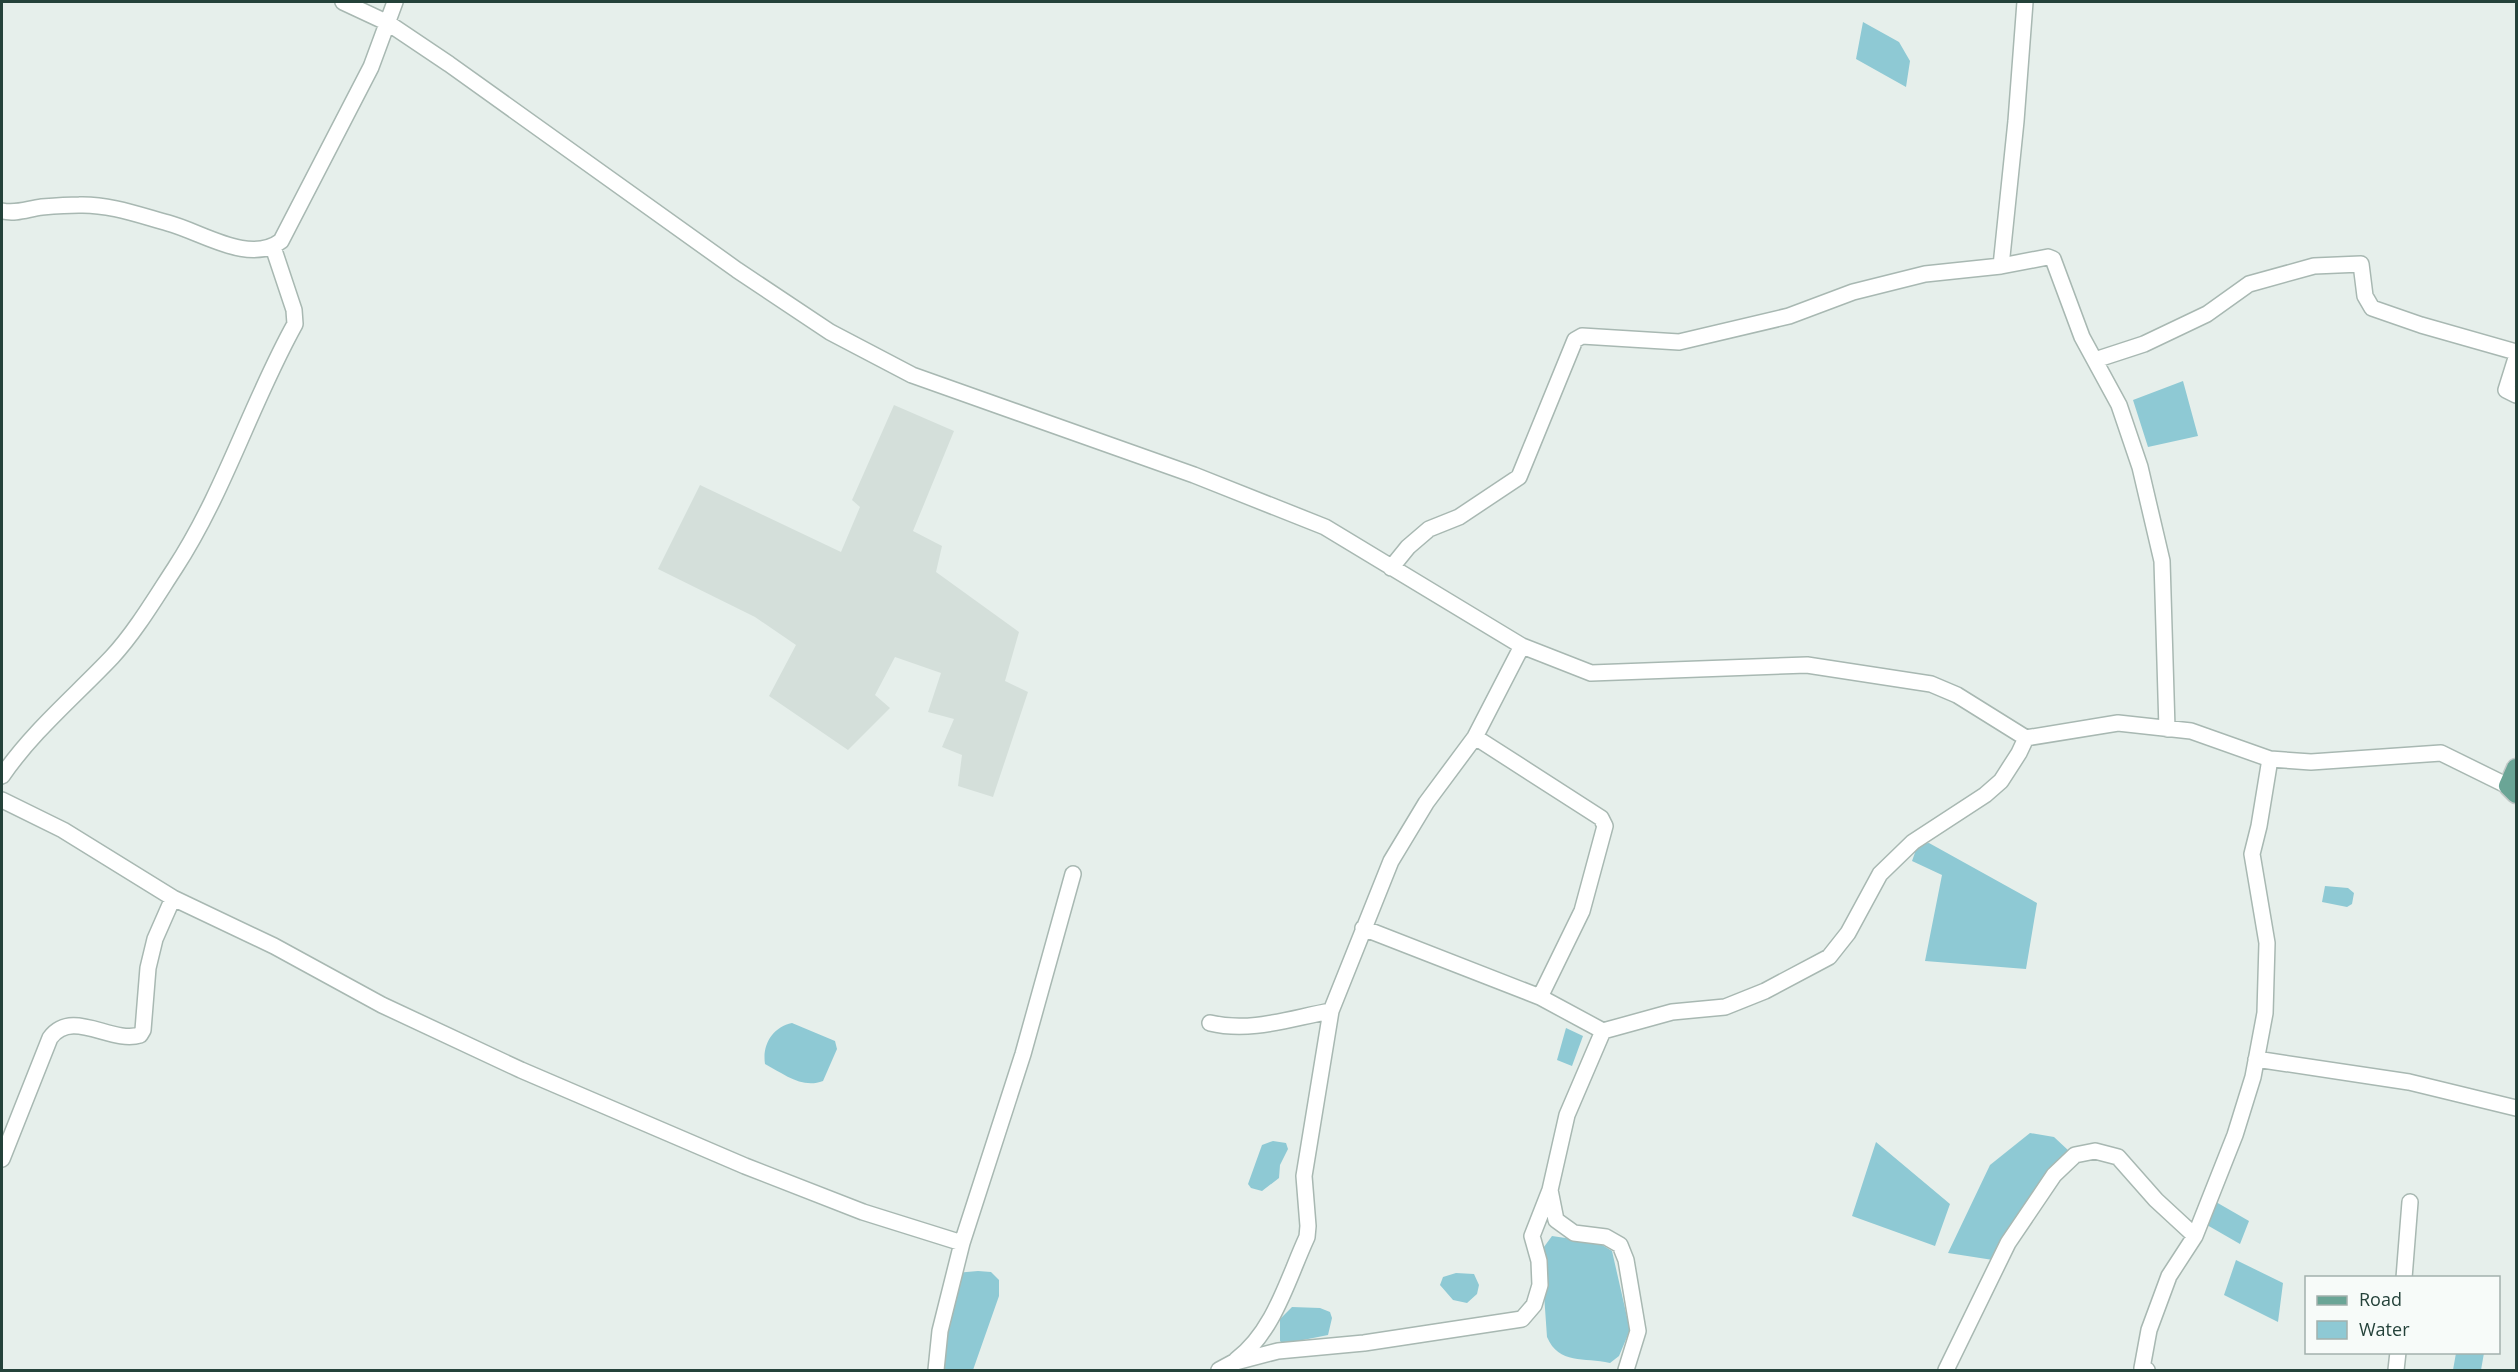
<svg xmlns="http://www.w3.org/2000/svg" width="2518" height="1372" viewBox="0 0 2518 1372" font-family="'Open Sans',sans-serif">
  <style>
    .built { fill: #d4dfda }
    .water { fill: #8ec9d4 }
    .lines { fill: none; stroke-linecap: round; stroke-linejoin: round }
    .minor-casing { stroke: #a8b8b2; stroke-width: 18 }
    .major-casing { stroke: #c2cac8; stroke-width: 21 }
    .minor { stroke: #fff; stroke-width: 15 }
    .major { stroke: #6aa596; stroke-width: 18 }
  </style>
  <rect width="100%" height="100%" fill="#e6efeb"/>
  <path class="built" d="M894,405L954,431L913,531L942,546L936,572L1019,632L1005,681L1028,692L993,797L958,786L962,755L942,747L954,719L928,712L941,673L895,657L875,695L890,708L848,750L769,696L796,645L755,617L658,569L700,485L841,552L860,507L852,500Z"/>
  <path class="water" d="M1863,22L1899,42L1910,61L1906,87L1856,59Z
    M2183,381L2198,436L2148,447L2133,400Z
    M1929,843L2037,903L2026,969L1925,961L1942,875L1912,861L1918,844Z
    M2325,886L2348,888L2354,893L2352,904L2347,907L2322,902Z
    M792,1023L835,1041L837,1049L823,1081C802,1089 784,1074 765,1064C762,1044 773,1027 792,1023Z
    M1566,1028L1583,1036L1572,1066L1557,1060Z
    M2030,1133L2054,1137L2069,1151L1993,1260L1948,1253L1990,1165Z
    M1273,1141L1286,1143L1288,1149L1280,1165L1279,1178L1262,1191L1251,1188L1248,1184L1262,1145Z
    M1876,1142L1950,1204L1935,1246L1852,1216Z
    M2216,1202L2249,1221L2240,1244L2207,1225Z
    M1552,1236L1599,1243L1612,1251L1630,1330L1619,1356L1610,1363C1584,1357 1559,1365 1547,1337L1541,1251Z
    M2236,1260L2283,1283L2278,1322L2224,1295Z
    M978,1271L991,1272L999,1280V1296L973,1370H928L939,1300L945,1284L955,1273Z
    M1456,1273L1474,1274L1479,1285L1477,1294L1467,1303L1453,1300L1440,1285L1443,1277Z
    M1292,1307L1320,1308L1330,1312L1332,1318L1328,1335L1283,1344L1280,1341V1319Z
    M2456,1353H2484L2481,1370H2453Z"/>
  <g class="lines">
    <g class="minor-casing">
      <path id="minor" d="M343,2L388,23L449,64L737,270L830,332L912,375L1194,475L1325,527L1522,646L1591,673L1807,665L1931,684L1957,695L2026,738L2118,723L2191,731L2270,759L2311,762L2441,753L2508,786
        M2,211C17,214 27,209 42,207C54,206 67,205 79,205C109,204 139,215 168,223C202,232 249,265 281,241L371,67L395,2
        M2001,266L2048,257L2053,259L2082,337L2119,405L2140,467L2162,561L2167,729
        M2516,358L2506,390L2516,395
        M2095,360L2144,344L2207,314L2249,284L2314,266L2361,264L2365,296L2372,308L2421,325L2516,352
        M1391,568L1408,547L1429,529L1459,517L1519,477L1575,340L1582,336L1679,342L1789,316L1853,292L1925,274L2001,266L2016,121L2025,2
        M1475,737L1601,818L1605,826L1582,911L1540,997
        M2,776C32,732 75,696 112,657C136,631 156,597 175,568C225,491 251,403 295,324L294,310L273,247
        M2,800L63,830L173,898L274,946L382,1005L521,1070L745,1166L863,1212L962,1243
        M1363,928L1540,997L1603,1031
        M1210,1023C1251,1033 1291,1018 1331,1011
        M2256,1059L2409,1082L2516,1108
        M2,1159L50,1038C72,1008 111,1044 140,1035L143,1030L148,968L155,939L173,898
        M1550,1190L1556,1220L1574,1233L1606,1237L1620,1245L1626,1260L1638,1331L1626,1370
        M2404,1278L2410,1202
        M1236,1360C1274,1332 1288,1278 1307,1237L1308,1226L1304,1176L1331,1011L1391,861L1426,803L1475,737L1522,646
        M936,1370L940,1331L962,1243L1023,1054L1073,874
        M1219,1370L1232,1363L1278,1351L1364,1343L1522,1319L1534,1305L1540,1285L1539,1261L1532,1236L1550,1190L1567,1115L1603,1031L1672,1012L1725,1007L1765,991L1829,957L1848,933L1880,874L1913,842L1985,795L2001,781L2019,753L2026,738
        M1946,1370L2008,1243L2054,1175L2075,1155L2095,1151L2118,1157L2156,1200L2195,1236
        M2147,1370L2142,1368L2149,1330L2169,1276L2195,1236L2235,1135L2253,1077L2265,1013L2267,943L2252,854L2259,826L2270,759
        M2396,1370L2398,1352"/>
    </g>
    <g class="major-casing">
      <path id="major" d="M2516,768L2508,786L2516,794"/>
    </g>
    <use href="#minor" class="minor"/>
    <use href="#major" class="major"/>
  </g>
  <rect width="2518" height="1372" fill="none" stroke="#24423a" stroke-width="6"/>
  <rect x="2305" y="1276" width="195" height="78" fill="#f7fbf9" stroke="#a3b1ad" stroke-width="1.5"/>
  <rect x="2317" y="1296" width="30" height="9" fill="#6aa596" stroke="#a3b1ad" stroke-width="1.5"/>
  <text x="2359" y="1306" font-size="18" fill="#24423a">Road</text>
  <rect x="2317" y="1321" width="30" height="18" fill="#8ec9d4" stroke="#a3b1ad" stroke-width="1.5"/>
  <text x="2359" y="1336" font-size="18" fill="#24423a">Water</text>
</svg>
